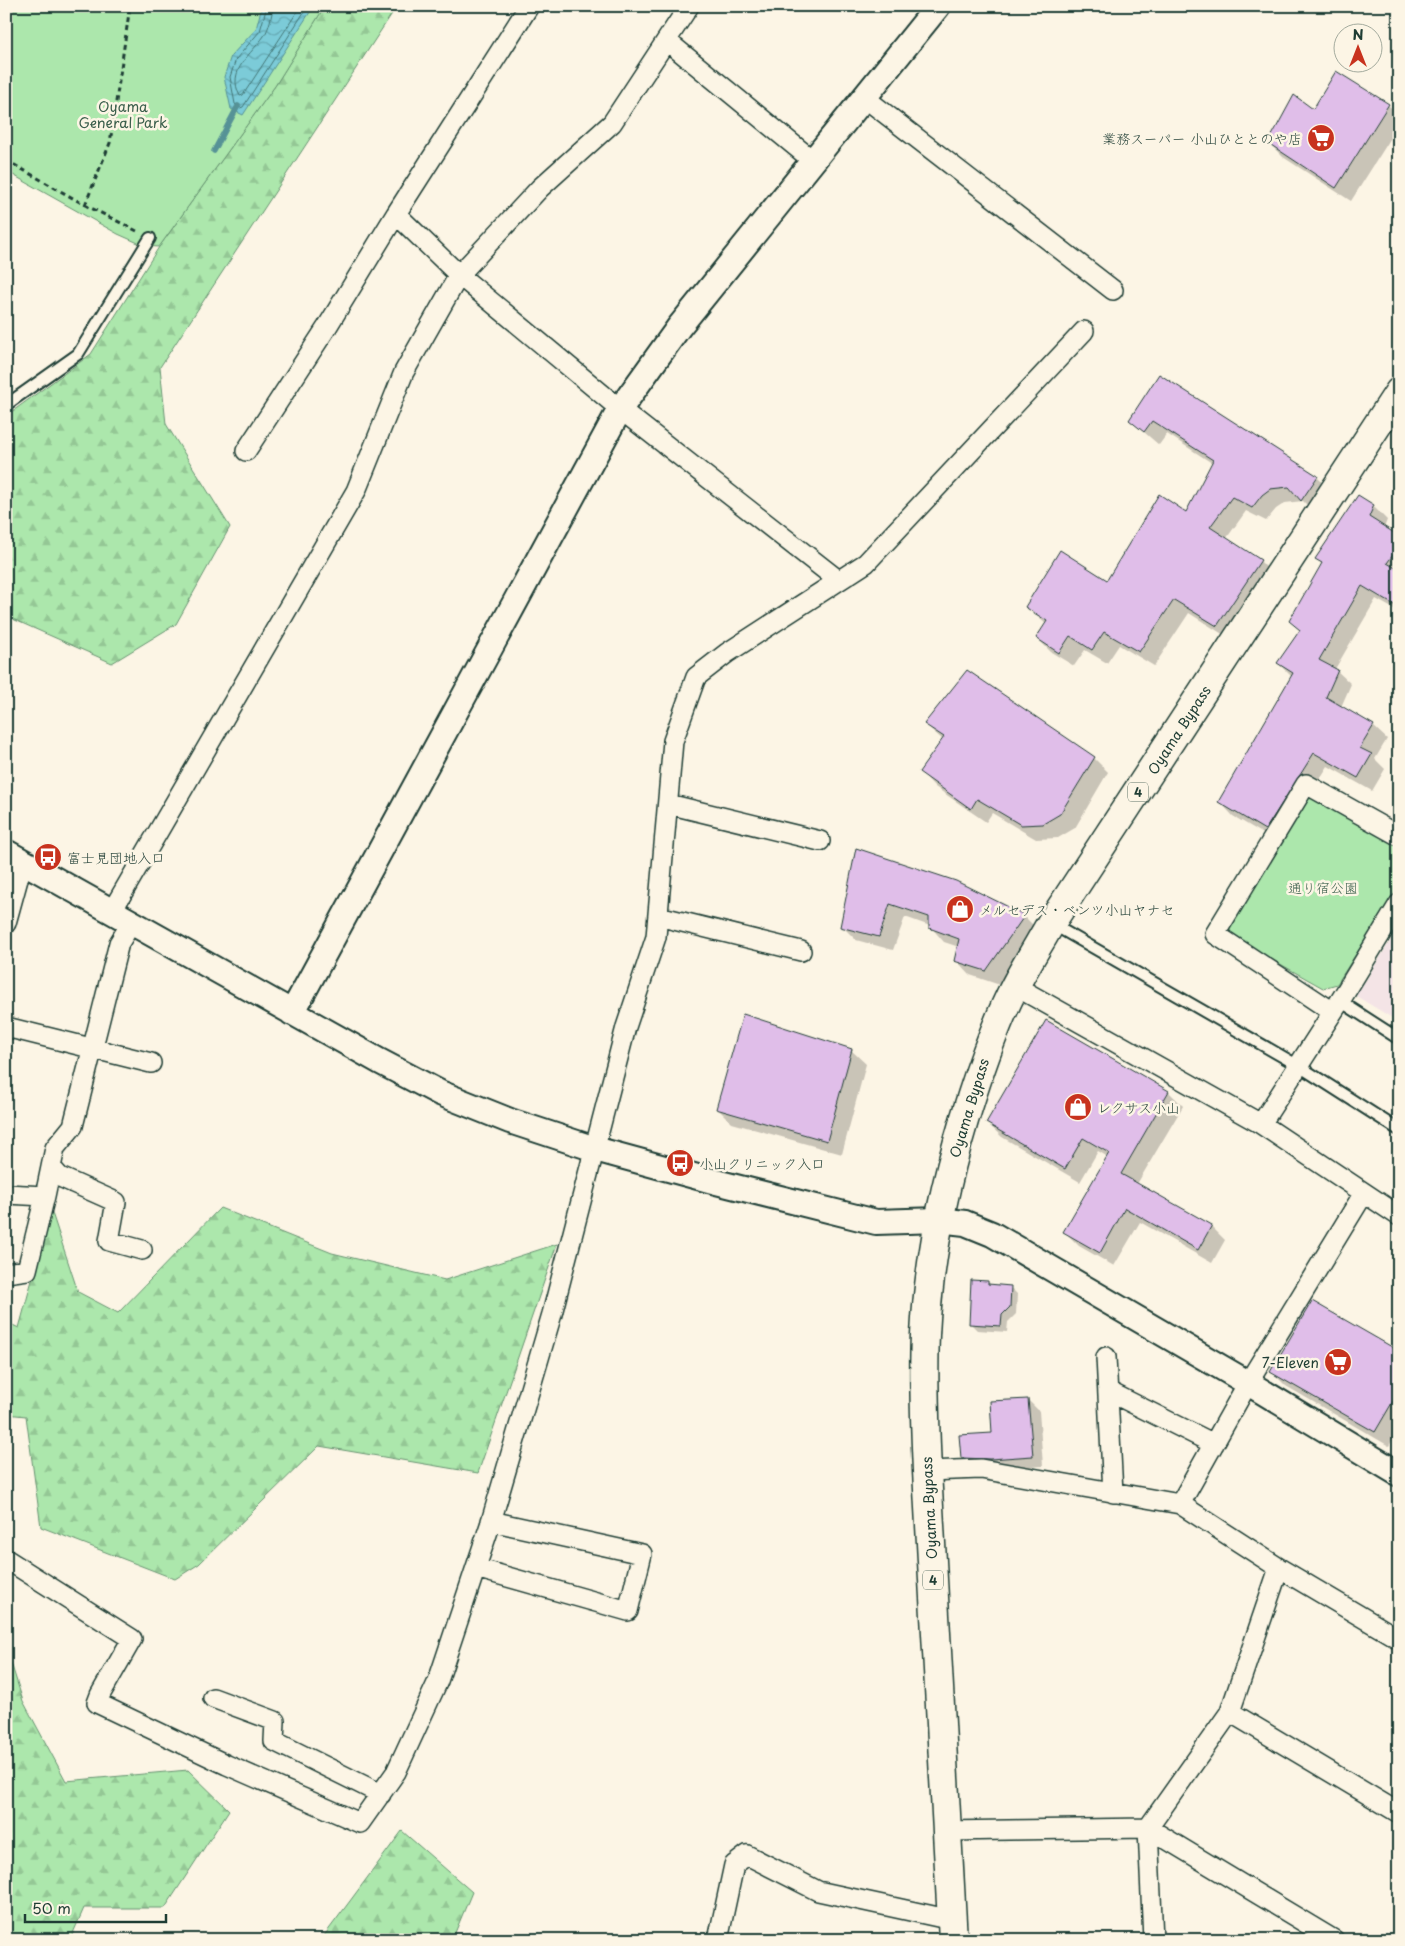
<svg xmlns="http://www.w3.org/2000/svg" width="1405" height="1946" viewBox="0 0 1405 1946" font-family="'Playpen Sans','Klee One',sans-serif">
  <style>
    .built { fill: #f4e4e6 }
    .forest { fill: url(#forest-firs); stroke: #669270 }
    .park { fill: #ace7ac; stroke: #669270 }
    .water { fill: url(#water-waves); stroke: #569296 }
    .shadow { fill: #0003 }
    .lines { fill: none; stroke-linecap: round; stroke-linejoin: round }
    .shore { stroke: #447676; stroke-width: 1 }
    .stream { stroke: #569296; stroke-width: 5.5 }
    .building { fill: #e0bee9; stroke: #1f3d34 }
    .service-casing { stroke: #1f3d34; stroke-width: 14 }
    .minor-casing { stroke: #1f3d34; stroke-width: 22 }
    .tertiary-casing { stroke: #1f3d34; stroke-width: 28 }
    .trunk-casing { stroke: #1f3d34; stroke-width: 31 }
    .path { stroke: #1f3d34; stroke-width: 3; stroke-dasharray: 5 4; stroke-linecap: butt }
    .service { stroke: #fcf5e5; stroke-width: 10 }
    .minor { stroke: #fcf5e5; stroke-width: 19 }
    .tertiary { stroke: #fcf5e5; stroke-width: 24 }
    .trunk { stroke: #fcf5e5; stroke-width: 28 }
    .labels { text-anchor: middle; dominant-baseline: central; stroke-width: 5; stroke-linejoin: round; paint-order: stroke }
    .shield { fill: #fcf5e5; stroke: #617469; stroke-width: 1 }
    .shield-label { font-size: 12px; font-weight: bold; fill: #1f3d34 }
    .park-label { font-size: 14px; fill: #3b5f4c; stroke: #fcf5e5 }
    .poi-label { font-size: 14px; fill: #1f3d34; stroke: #fcf5e5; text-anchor: start }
    .street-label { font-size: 14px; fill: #1f3d34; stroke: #fcf5e5 }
  </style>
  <defs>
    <pattern id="forest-firs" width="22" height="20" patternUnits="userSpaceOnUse" patternTransform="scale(1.25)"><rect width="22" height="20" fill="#ace7ac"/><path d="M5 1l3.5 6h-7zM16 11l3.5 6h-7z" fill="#94c795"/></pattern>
    <pattern id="water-waves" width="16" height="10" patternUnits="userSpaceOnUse" patternTransform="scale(1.25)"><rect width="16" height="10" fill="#7bcbd8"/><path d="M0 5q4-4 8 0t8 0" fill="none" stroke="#64a6b0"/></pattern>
  </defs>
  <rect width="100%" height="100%" fill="#fcf5e5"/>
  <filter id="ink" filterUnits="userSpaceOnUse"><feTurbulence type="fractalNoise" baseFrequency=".02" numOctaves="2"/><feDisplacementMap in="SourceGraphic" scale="10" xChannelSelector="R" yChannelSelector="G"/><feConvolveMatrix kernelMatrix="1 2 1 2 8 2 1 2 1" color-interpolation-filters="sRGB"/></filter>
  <g filter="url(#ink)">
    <path class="built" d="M1399,927V1022L1356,996Z"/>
    <path class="forest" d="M325,6H397L160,367L166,424L230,527L176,624L112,663L6,616V416L91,354L159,247L275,86Z
      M220,1208L332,1253L445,1280L557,1244L478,1473L319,1446L199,1564L175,1579L41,1527L26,1416L6,1414V1322L19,1328L51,1210L78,1292L118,1313Z
      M6,1647L23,1701L66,1781L188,1770L229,1810L165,1908H84L70,1940H6Z
      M402,1831L472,1892L452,1940H321Z"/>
    <path class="park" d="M6,6H325L275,86L159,247L145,246L118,234L6,171Z
      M1315,792L1399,840V886L1337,984L1323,988L1232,937L1229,926L1304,796Z"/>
    <path class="water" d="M262,6H314L243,115L231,109L224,77L231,56L256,29Z"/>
    <path class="shadow" d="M1388,105L1399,115V125L1351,201L1283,157L1269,143L1313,110Z
      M1159,376L1317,477L1331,491L1316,514L1303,501L1285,503L1276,509L1266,521L1246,511L1226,539L1260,561L1274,575L1232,640L1189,613L1154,666L1119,645L1107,663L1085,650L1074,666L1051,652L1037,638L1046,624L1026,607L1108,582L1186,513L1212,463L1167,434L1159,445L1130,420Z
      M1358,497L1373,506L1387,520L1384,528L1399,538V612L1376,599L1335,669L1351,684L1341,707L1373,726L1387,739L1375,759L1385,769L1372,791L1328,766L1279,843L1233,816L1220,802L1292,677L1278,663L1301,631L1290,621L1323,565L1317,559Z
      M925,724L1094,758L1108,772L1075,828L1058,838L1036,839L992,813L986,822L935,787L921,772L943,740Z
      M857,850L1024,916L1038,930L1000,985L970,975L956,960L959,947L944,942L930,926L905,917L893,950L856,940L842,926Z
      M1047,1021L1169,1092L1183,1106L1137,1184L1211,1226L1225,1240L1212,1263L1140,1222L1114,1266L1079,1246L1065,1232L1108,1157L1098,1151L1080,1182L1002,1137L987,1123Z
      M851,1050L866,1064L842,1154L732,1123L718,1109Z
      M988,1282L992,1286L1010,1287L1017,1294L1016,1314L1008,1322L1007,1332L977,1330L970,1323Z
      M1399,1353V1429L1389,1446L1286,1386L1272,1372Z
      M1028,1400L1039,1411L1043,1466L1001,1469H973L962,1458L993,1434Z"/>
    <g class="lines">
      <path class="shore" d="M267,6L260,31L236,59L230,77L235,104L240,108L243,107L308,6
        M273,6C272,15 269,29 264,36C252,54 226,70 240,96L243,95L301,6"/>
      <path class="stream" d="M214,151L238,106"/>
    </g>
    <path class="building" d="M1336,71L1389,104L1336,188L1268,143L1294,95L1313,109Z
      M1159,374L1318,476L1301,501L1289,487L1270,489L1262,495L1252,508L1232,497L1210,527L1261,560L1217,626L1174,600L1139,652L1104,632L1092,650L1070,636L1059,653L1036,638L1047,621L1025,607L1060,550L1107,580L1159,494L1186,512L1213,460L1152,421L1144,432L1129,420Z
      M1358,495L1374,505L1369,517L1399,536V547L1387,563L1399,570V608L1362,586L1319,660L1338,670L1326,697L1374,725L1360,748L1372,754L1358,778L1314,753L1265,830L1218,802L1293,673L1277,663L1300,630L1289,621L1322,563L1315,559Z
      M967,670L1095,757L1060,814L1043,824L1021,825L977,799L971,809L919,772L944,737L924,724Z
      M856,848L956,881L1025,915L986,971L954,961L959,939L929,928V917L890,904L879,937L840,927Z
      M743,1014L852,1049L827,1141L716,1109Z
      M1046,1020L1169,1091L1121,1174L1212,1225L1198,1250L1125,1208L1100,1253L1063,1232L1109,1153L1083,1138L1065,1169L986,1123Z
      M971,1280L988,1281V1284L1011,1286L1010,1307L1002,1315L1001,1326L969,1324Z
      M1312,1301L1399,1351V1391L1375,1432L1270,1372Z
      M1028,1399L1033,1456L990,1459L961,1458L959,1435L992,1433L990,1401Z"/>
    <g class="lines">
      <g class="service-casing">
        <path id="service" d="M6,405L78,354L150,238
          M1052,924L1299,1066L1399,1130
          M1340,1001L1399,1039"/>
      </g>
      <g class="minor-casing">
        <path id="minor" d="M529,6L396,214L459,275L620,409L838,580
          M667,41L812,160
          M865,98L1113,290
          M246,451L327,327L396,214
          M668,804L820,841
          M112,911L356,491L404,372L459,275L540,188L612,123L689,6
          M658,916L801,951
          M6,923L23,861
          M1015,986L1261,1124L1399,1216
          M1333,1012L1215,934L1306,784L1399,836
          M6,1027L151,1063
          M1261,1124L1340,1001L1399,904
          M51,1167L60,1177L116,1202L109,1241L142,1250
          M6,1194L45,1196L55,1148L73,1126L119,943L132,922
          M6,1273L27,1270L45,1196
          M1106,1357L1113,1493
          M1108,1391L1214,1444
          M927,1471L981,1469L1180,1504L1279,1568L1399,1639
          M1180,1504L1248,1383L1364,1193
          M6,1559L132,1639L100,1695L97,1703L227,1765L360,1823L396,1772L438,1681L490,1525L552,1314L626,1027L656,937L673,741L696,677L727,653L866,563L1084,331
          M476,1568L628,1611L642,1554L491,1521
          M213,1698L275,1721L274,1741L381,1794
          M1230,1712L1399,1813
          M947,1831L1148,1828L1334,1940
          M718,1940L734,1865L747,1855L818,1891L952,1920
          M1153,1940L1148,1828L1230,1712L1279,1568"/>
      </g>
      <g class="tertiary-casing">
        <path id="tertiary" d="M6,852L379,1061L440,1093L510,1121L595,1149L716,1182L876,1222L939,1220L965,1223L992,1234L1248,1383L1399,1474
          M292,1013L620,409L679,327L938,6"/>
      </g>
      <g class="trunk-casing">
        <path id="trunk" d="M953,1940L927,1471C925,1426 923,1381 925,1335C929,1253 947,1172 972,1095C984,1058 997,1020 1015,986C1026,965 1039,944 1051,923L1399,392"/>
      </g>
      <path class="path" d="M6,160L85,205L137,231
        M85,205L110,143L130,6"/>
      <use href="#service" class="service"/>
      <use href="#minor" class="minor"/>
      <use href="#tertiary" class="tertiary"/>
      <use href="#trunk" class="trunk"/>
    </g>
  </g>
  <defs>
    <g id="supermarket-disc" transform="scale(1.4375)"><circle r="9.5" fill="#c8321e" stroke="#fcf5e5"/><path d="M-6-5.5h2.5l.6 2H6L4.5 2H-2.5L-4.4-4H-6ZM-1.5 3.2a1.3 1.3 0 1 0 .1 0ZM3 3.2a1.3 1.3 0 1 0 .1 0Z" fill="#fff"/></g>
    <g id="bus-disc" transform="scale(1.4375)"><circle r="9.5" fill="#c8321e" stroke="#fcf5e5"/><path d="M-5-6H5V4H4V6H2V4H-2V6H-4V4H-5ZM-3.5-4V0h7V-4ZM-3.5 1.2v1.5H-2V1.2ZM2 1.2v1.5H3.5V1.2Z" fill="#fff"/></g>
    <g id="shop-disc" transform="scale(1.4375)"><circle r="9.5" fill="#c8321e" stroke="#fcf5e5"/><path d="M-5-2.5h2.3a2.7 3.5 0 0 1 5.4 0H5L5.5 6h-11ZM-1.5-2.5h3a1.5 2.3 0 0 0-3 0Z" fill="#fff"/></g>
  </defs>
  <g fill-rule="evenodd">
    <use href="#supermarket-disc" x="1321" y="138"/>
    <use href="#bus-disc" x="48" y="857"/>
    <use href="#shop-disc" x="960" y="909"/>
    <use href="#shop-disc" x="1078" y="1107"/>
    <use href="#bus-disc" x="680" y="1163"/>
    <use href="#supermarket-disc" x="1338" y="1362"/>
  </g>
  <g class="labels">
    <g class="shield">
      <rect x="1128" y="782.5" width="20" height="19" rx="4"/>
      <rect x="923" y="1570.5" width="20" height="19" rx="4"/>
    </g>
    <g class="shield-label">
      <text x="1138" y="792">4</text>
      <text x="933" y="1580">4</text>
    </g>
    <g class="park-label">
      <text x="123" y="106">Oyama<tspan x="123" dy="16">General Park</tspan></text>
      <text x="1323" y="887">通り宿公園</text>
    </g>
    <g class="poi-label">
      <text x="1302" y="138" text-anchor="end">業務スーパー 小山ひととのや店</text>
      <text x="67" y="857">富士見団地入口</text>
      <text x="979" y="909">メルセデス・ベンツ小山ヤナセ</text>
      <text x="1097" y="1107">レクサス小山</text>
      <text x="699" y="1163">小山クリニック入口</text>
      <text x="1319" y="1362" text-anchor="end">7-Eleven</text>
    </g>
    <g class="street-label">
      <text transform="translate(1179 730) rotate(-57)">Oyama Bypass</text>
      <text transform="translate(969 1108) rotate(-73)">Oyama Bypass</text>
      <text transform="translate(929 1508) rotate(-93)">Oyama Bypass</text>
    </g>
  </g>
  <rect width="1405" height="1946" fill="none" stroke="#fcf5e5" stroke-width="25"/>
  <rect x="12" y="12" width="1380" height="1921" fill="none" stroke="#1f3d34" stroke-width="2" filter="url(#ink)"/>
  <g transform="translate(1358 48)"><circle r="24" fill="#fcf5e5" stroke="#a4ab9e"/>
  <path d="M0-4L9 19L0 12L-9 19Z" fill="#c8321e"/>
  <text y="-8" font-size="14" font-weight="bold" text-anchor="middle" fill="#1f3d34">N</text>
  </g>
  <path d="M25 1914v8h141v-8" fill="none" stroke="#1f3d34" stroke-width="2.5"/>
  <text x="32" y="1914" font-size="15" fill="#1f3d34" stroke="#fcf5e5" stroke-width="4" paint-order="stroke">50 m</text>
</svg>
